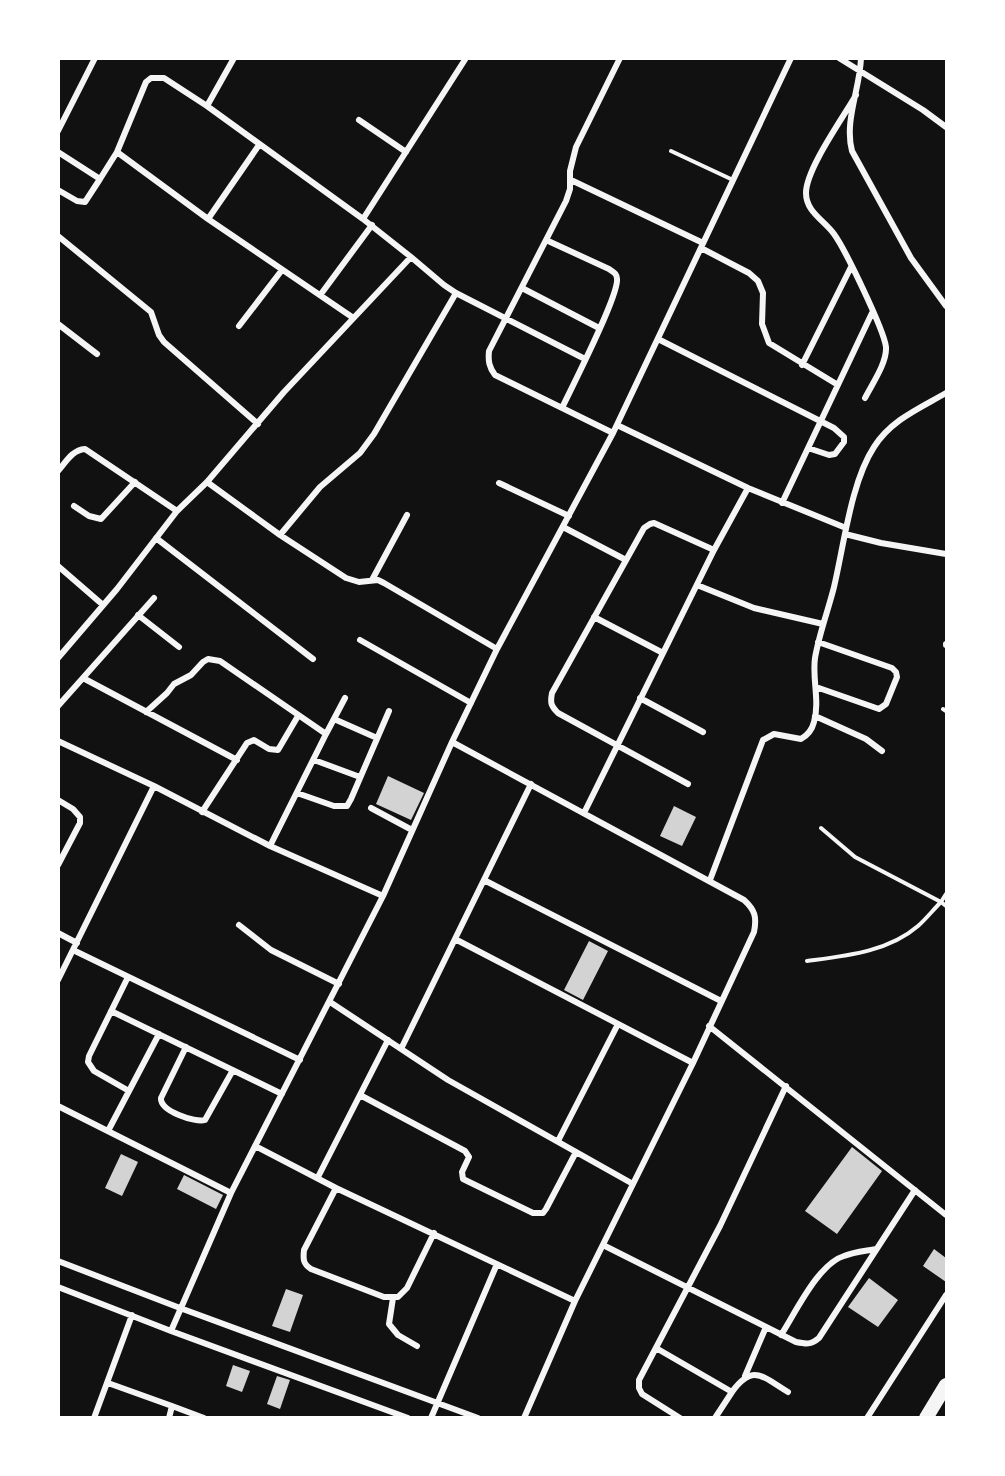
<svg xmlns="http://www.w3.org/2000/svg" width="1005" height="1476" viewBox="0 0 1005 1476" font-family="Lora,serif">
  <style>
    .building { fill: #d3d3d3 }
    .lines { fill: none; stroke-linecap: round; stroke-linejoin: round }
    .service { stroke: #f5f5f5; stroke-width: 4 }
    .minor { stroke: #f5f5f5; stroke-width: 6 }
    .trunk { stroke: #f5f5f5; stroke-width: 14 }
  </style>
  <rect width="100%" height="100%" fill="#111"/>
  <path class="building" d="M388,776L424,793L411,820L376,804Z
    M674,806L696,817L682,846L660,836Z
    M589,941L608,951L583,1000L564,990Z
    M852,1147L882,1171L837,1234L805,1211Z
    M121,1154L138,1162L122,1196L105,1188Z
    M184,1175L223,1195L216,1209L177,1189Z
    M934,1249L946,1258V1282L923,1266Z
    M869,1278L898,1300L878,1327L848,1307Z
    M286,1289L303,1295L290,1332L272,1326Z
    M233,1365L250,1371L242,1392L226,1386Z
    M277,1376L290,1380L280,1409L267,1404Z"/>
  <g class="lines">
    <path class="service" d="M671,151L733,180
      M943,709L946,711
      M946,894L941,902L946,906
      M807,961C845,956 888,952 918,926C926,919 933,910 941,902L855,857L821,828"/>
    <path class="minor" d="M839,58L923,110L946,127
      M861,58C860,89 844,121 852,151L911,258L946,306
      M856,95C843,118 806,169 806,193C806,212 824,220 834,234C845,249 884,330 886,347C887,363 872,384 865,398
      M207,106L234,58
      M359,120L406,152
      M58,131L95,58
      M58,152L100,179L117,152L146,82L151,78H164L207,106L363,219L411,257L284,392L207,482L177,511L117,589L58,658
      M117,152L208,219L352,317
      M571,180L703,243
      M58,190L77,201L85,202L100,179
      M208,219L259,145
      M363,219L466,58
      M58,236L151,312L159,335L164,342L258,424
      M546,240L609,269C613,272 617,273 617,279C619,295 572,387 562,408
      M701,248L749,273L758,281L763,293L762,324L769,343L838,385
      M411,257L444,285L456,293L585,359
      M522,288L599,328
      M321,294L372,225
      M58,324L97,354
      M239,326L282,270
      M658,339L834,428L844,437V442L835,454L829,455L808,448
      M802,365L851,267
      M617,425L748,488L846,528
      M613,433L495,375C489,367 488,361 489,351L566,201L570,189V171L576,147L620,58
      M58,471C66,462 72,450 85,449L177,511
      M207,482L280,535L346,578L359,582L378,580L384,583L497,649
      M499,483L569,516
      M782,503L872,313
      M74,506L89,516L101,519L135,482
      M563,527L626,560
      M845,534L881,543L946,554
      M280,535L320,487L360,453L374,434L456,293
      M156,538L313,659
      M58,566L103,605
      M372,580L407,515
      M697,585L754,608L823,624
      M138,615L179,647
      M594,617L663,653
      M360,640L471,703
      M946,645V644
      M83,678L237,760
      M816,687L879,709L886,704L897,677L896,672L892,668L818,642
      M640,698L703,732
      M58,706L154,598
      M146,712L167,693L174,684L191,675L203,662L208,659L220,661L326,734L270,846
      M815,716L866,739L882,751
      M334,719L377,738
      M326,734L345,698
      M58,741L154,786L270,846L383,896
      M452,742L744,900C755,910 757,917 754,932L693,1063L575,1301L524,1418
      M314,760L360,777
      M688,784L558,713C551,706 550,703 552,693L644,528L650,524L654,523L714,550
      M297,793L334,806H347L351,799L389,711
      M58,800L73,809L80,817V823L58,865
      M371,808L412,830
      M202,812L247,743L254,740L269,749L278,750L298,716
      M584,813L714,550L748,488
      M484,880L721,1001
      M710,880L763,740L774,734L801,739C808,735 812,730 814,722C820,701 812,679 815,658C819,634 828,611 834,587C844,545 851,482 874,447C891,420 920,408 946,393
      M239,925L271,950L339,984
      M58,933L77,943
      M455,939L693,1063
      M73,950L300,1060
      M128,977L89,1056L88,1062L94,1071L129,1091
      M58,980L154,786
      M330,1002L448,1080L633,1184
      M111,1011L282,1094
      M709,1026L946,1215
      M186,1047L161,1098C160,1111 195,1123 205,1120L233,1070
      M401,1049L531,784
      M360,1095L465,1151L469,1157L462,1172L463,1179L533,1213H543L546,1209L576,1152
      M58,1106L231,1193
      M108,1131L159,1034
      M558,1141L618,1024
      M255,1146L336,1188L575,1301
      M318,1177L388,1040
      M336,1188L304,1250C303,1259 303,1264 311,1269L384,1297H398L407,1288L434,1233
      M603,1245L796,1342C806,1344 811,1345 819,1338L915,1190
      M58,1261L180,1308L478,1418
      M58,1287L171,1331L408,1418
      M393,1298L389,1324L398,1335L417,1346
      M171,1331L231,1193L383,896L452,742L497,649L613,433L791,58
      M781,1335C796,1312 818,1264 844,1256C854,1252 866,1251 876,1249
      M656,1348L732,1392L715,1418
      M745,1376L766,1327
      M108,1383L172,1406L169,1418
      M732,1392C753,1363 763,1377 788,1392
      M172,1406L204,1418
      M94,1418L132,1315
      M431,1418L497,1264
      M680,1418L642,1394L639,1388V1380L720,1226L786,1086
      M867,1418L946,1295"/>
    <path class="trunk" d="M926,1418L946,1385"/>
  </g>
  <rect width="1005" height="1476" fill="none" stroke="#ffffff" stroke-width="120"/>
</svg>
